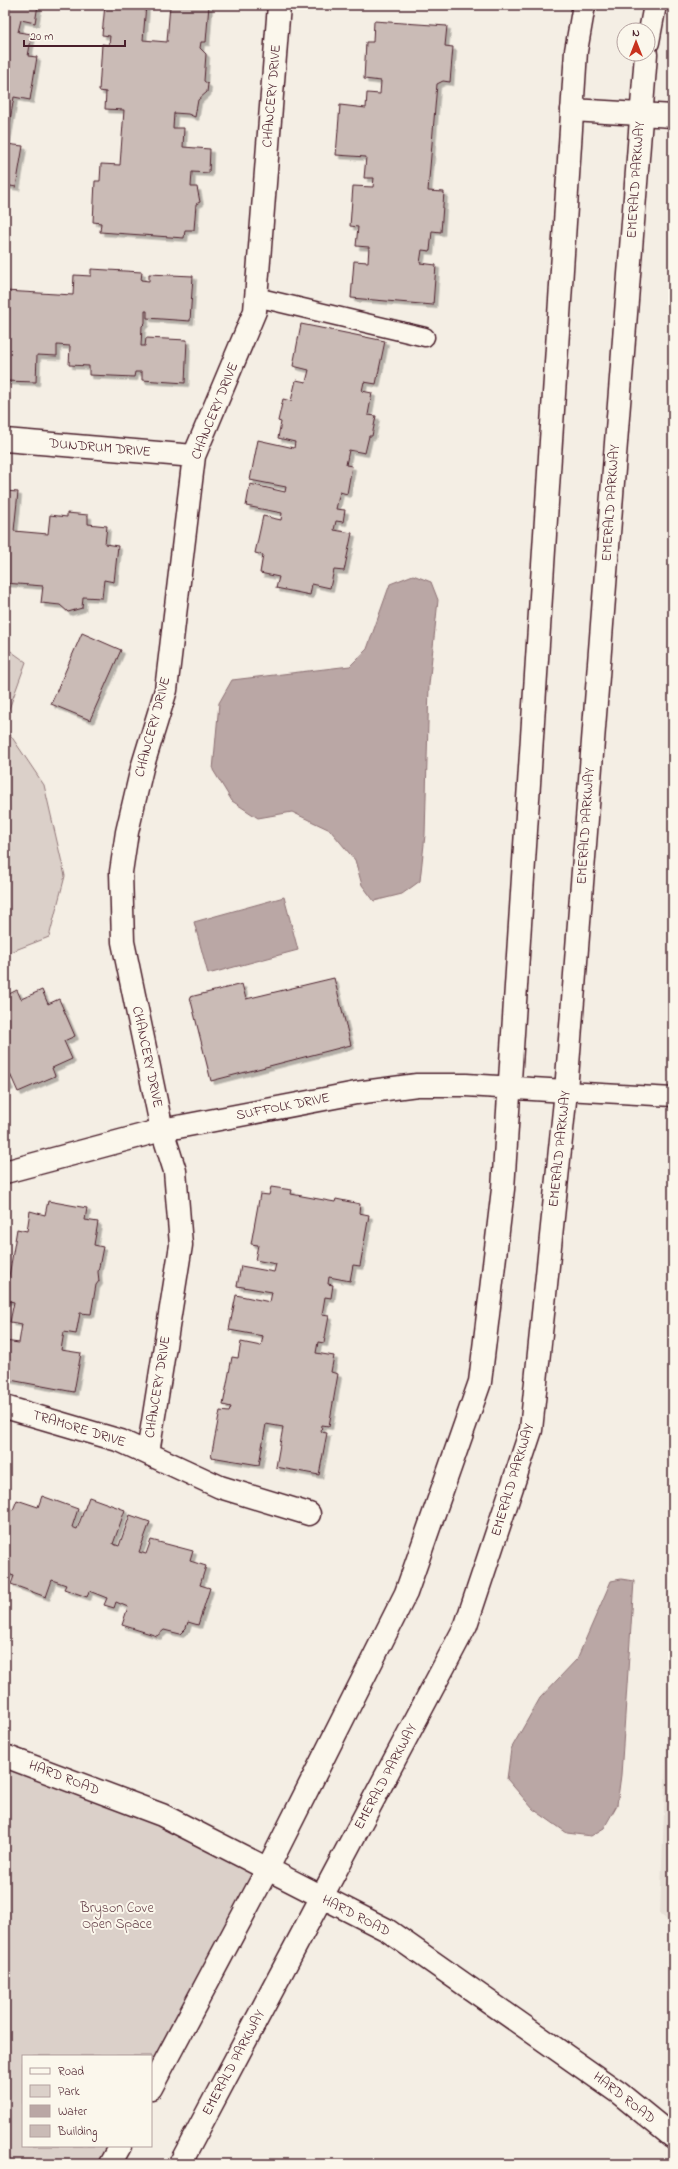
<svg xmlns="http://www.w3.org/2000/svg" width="678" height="2169" viewBox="0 0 678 2169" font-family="'Indie Flower',sans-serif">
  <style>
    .built { fill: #e7dfd6 }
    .green { fill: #dbd0c9; stroke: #92787a }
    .water { fill: #baa7a5; stroke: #8d7174 }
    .building { fill: #cabbb6; stroke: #4a1f2b; filter: url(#shadow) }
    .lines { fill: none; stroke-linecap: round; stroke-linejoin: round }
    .service-casing { stroke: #4a1f2b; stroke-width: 21 }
    .minor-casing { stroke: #4a1f2b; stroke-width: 25 }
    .secondary-casing { stroke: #4a1f2b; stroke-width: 25 }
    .service { stroke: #fbf7ec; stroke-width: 18 }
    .minor { stroke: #fbf7ec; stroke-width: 22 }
    .secondary { stroke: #fbf7ec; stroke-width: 22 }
    .labels { text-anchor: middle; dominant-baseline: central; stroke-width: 4; stroke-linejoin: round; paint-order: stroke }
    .street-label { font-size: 14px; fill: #4a1f2b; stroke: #fbf7ec }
    .park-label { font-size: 14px; fill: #6e4b52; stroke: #fbf7ec }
  </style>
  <defs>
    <filter id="shadow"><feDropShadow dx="3.5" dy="3.5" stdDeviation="0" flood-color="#0004"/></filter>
  </defs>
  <rect width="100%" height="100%" fill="#f4eee4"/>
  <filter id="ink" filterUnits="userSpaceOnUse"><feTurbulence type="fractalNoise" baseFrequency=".025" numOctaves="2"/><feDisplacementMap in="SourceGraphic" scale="8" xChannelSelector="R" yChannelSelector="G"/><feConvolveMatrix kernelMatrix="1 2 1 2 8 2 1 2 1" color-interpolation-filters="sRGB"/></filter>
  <g filter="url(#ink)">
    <path class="built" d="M673,1584V1925L660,1914Z"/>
    <path class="green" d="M5,647L26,662L5,720Z
      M5,727L44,785L65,876L49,937L5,954Z
      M5,1756L267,1870L151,2088V2056H23V2146H120L110,2164H5Z"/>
    <path class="water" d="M413,575L431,582L438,600L429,685L425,835L420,881L402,894L374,901L362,885L355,860L330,830L292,812L258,818L232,801L213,770L219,703L232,680L350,666L367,649L390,584Z
      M284,897L298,950L208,974L194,922Z
      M621,1579L634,1581L621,1775L617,1805L604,1828L591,1836L567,1833L533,1809L507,1779L511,1749L540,1698L577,1659L611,1581Z"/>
    <path class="building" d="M5,5H38L35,23L21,20L18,32L32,34L28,56L37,57L30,100L14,97L6,144L23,146L16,187L5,185Z
      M105,5H146L143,40L167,42L170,5H209L206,42H201L200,48L206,54L204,81L208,84L207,92L198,100L195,117L188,114L174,113L173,128H184L183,147L210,149L209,173L192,172L191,187H197L200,202L196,204L194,230H185L184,238L100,232L101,223L93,222L95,181H100L101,164L120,165L124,110L105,109L106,92L99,91L102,44L109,45L110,36L102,35Z
      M374,21L447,26L445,46L453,47L450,82L443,81L437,84L428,191L444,192L441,232L432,231L430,251L422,250L420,263L436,265L433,305L351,298L354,261L368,262L369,247L356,246L358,227L350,226L353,186L373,187L374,178H364L366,157L336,155L340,105L366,108L367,93L380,94L381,81L364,79L366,42H373Z
      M91,269L142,272L141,280L149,281V274L193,276L190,321L147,318V311H145V323L142,326L141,346H145L146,338L187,340L185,383L142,380V372H135L134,377L89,375V366L69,365L70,346L57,345V356L37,355L36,382L5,381V291L73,295L74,275L91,276Z
      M301,324L385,341L376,384L364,382L362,391L372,393L368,415L376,416L372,436H369L365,453L349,450L346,465L352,466L347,494L340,492L336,509L345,510L343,522L336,521L334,530L352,533L344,571L334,570L330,588L312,584L310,595L276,588L279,577L260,573L263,555L255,553L263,516L281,520L282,513L246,506L250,484L285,492L286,487L250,480L258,440L294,448L295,442L278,438L281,422L278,421L283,399L291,401L296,380L306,382L309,370L293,366Z
      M5,491L18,492L14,531L48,534L50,515L67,517V513L88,515V524L107,526L105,544L118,546L114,582L104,580L102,598L83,597L82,608L68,612L60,605L41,603L43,586L5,583Z
      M82,633L121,650L90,720L51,704Z
      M334,978L351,1045L211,1081L190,997L242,984L246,999Z
      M17,990L21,999L42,990L48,1004L59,999L75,1036L64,1041L72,1059L52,1068L55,1076L18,1092L10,1074L6,1077L10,1086L5,1088V996Z
      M271,1187L292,1190L291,1194L335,1202L336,1199L360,1204L359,1213L369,1215L360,1266L353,1265L350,1281L329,1277L328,1284L333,1285L331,1298L325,1297L322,1315L329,1316L324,1343L318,1342L316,1353L334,1356L331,1372L338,1374L329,1426L322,1425L321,1432L327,1433L319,1475L276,1467L283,1427L266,1424L259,1465L211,1457L220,1411L229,1412L231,1407L223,1405L232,1357L238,1358L241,1342L261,1346L263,1336L229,1330L236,1295L270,1302L272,1292L237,1286L241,1266L274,1272L276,1264L255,1260L258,1245L251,1244L260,1194L269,1195Z
      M48,1201L87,1208L85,1220L98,1222L94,1245L103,1247L98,1272L99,1281L96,1285L91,1314L80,1313L76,1334L64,1332L61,1350L81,1353L74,1392L5,1379V1341L19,1343L22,1324L10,1322L14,1302L5,1300L17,1229L27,1231L30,1211L45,1215Z
      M42,1496L78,1509L72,1527L77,1529L89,1497L125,1510L113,1544L119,1546L130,1515L150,1522L139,1552L146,1554L151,1540L193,1551L190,1561L206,1566L200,1585L210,1588L198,1625L188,1622L186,1628L180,1634L164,1630L157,1636L122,1625L128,1607L116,1602L114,1608L104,1605L107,1598L89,1591L87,1597L64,1589L66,1585L52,1580L46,1597L11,1584L14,1576L5,1573V1507L13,1510L17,1500L38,1507Z"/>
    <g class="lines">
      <g class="service-casing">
        <path id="service" d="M256,297L425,337
          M566,1091L673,1097"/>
      </g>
      <g class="minor-casing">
        <path id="minor" d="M572,110L673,116
          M5,440L194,456
          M5,1172L162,1130L356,1093L417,1085H466L566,1091
          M5,1407L121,1441L220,1487L309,1514
          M148,1453L181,1245L175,1171L162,1130L123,942L121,872L127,832L142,768L166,690L194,456L255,311L279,5"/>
      </g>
      <g class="secondary-casing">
        <path id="secondary" d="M648,42L655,5
          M5,1756L162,1815L387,1930L619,2093L673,2137
          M151,2088L267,1870L406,1593L480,1382L503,1189L576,51L584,5
          M110,2164L120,2146
          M180,2164L466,1625L531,1430L566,1091L646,54"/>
      </g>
      <use href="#service" class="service"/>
      <use href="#minor" class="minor"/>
      <use href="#secondary" class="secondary"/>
    </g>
  </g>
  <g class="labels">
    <g class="street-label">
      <text transform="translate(272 96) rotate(-85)">CHANCERY DRIVE</text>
      <text transform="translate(636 180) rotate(-86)">EMERALD PARKWAY</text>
      <text transform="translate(215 411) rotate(-68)">CHANCERY DRIVE</text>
      <text transform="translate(100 448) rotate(5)">DUNDRUM DRIVE</text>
      <text transform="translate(611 503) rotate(-86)">EMERALD PARKWAY</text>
      <text transform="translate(153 727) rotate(-75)">CHANCERY DRIVE</text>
      <text transform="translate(586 826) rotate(-86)">EMERALD PARKWAY</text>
      <text transform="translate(147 1057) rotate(78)">CHANCERY DRIVE</text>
      <text transform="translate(283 1107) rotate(-11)">SUFFOLK DRIVE</text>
      <text transform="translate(560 1149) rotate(-84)">EMERALD PARKWAY</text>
      <text transform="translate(158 1387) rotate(-81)">CHANCERY DRIVE</text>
      <text transform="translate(79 1429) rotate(17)">TRAMORE DRIVE</text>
      <text transform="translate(513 1480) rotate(-73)">EMERALD PARKWAY</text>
      <text transform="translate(386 1777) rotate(-62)">EMERALD PARKWAY</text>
      <text transform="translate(64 1778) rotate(21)">HARD ROAD</text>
      <text transform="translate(356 1916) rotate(27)">HARD ROAD</text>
      <text transform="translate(234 2063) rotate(-62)">EMERALD PARKWAY</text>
      <text transform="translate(624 2098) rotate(38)">HARD ROAD</text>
    </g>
    <g class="park-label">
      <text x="117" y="1908">Bryson Cove<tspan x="117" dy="16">Open Space</tspan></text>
    </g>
  </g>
  <rect width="678" height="2169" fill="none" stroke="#fbf7ec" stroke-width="20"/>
  <rect x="10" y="10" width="658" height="2149" fill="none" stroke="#4a1f2b" stroke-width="1.5" filter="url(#ink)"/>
  <rect x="22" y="2055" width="130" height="92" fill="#fbf7ec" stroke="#b4a19f"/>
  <rect x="30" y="2068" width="20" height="6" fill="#fbf7ec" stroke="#b4a19f"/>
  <text x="58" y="2075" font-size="12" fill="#4a1f2b">Road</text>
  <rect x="30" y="2085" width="20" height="12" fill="#dbd0c9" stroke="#b4a19f"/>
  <text x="58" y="2095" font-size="12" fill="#4a1f2b">Park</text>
  <rect x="30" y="2105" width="20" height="12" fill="#baa7a5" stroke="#b4a19f"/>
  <text x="58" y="2115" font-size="12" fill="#4a1f2b">Water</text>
  <rect x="30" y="2125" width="20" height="12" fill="#cabbb6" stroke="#b4a19f"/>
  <text x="58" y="2135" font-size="12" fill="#4a1f2b">Building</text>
  <g transform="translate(636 42)"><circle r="19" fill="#fbf7ec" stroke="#b4a19f"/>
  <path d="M0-3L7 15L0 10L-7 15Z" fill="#c8321e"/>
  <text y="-6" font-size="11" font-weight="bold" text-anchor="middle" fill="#4a1f2b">N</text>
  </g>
  <path d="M24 40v6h101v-6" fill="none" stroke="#4a1f2b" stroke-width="2"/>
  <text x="30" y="40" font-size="12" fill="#4a1f2b" stroke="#fbf7ec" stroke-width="3" paint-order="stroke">20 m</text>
</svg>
